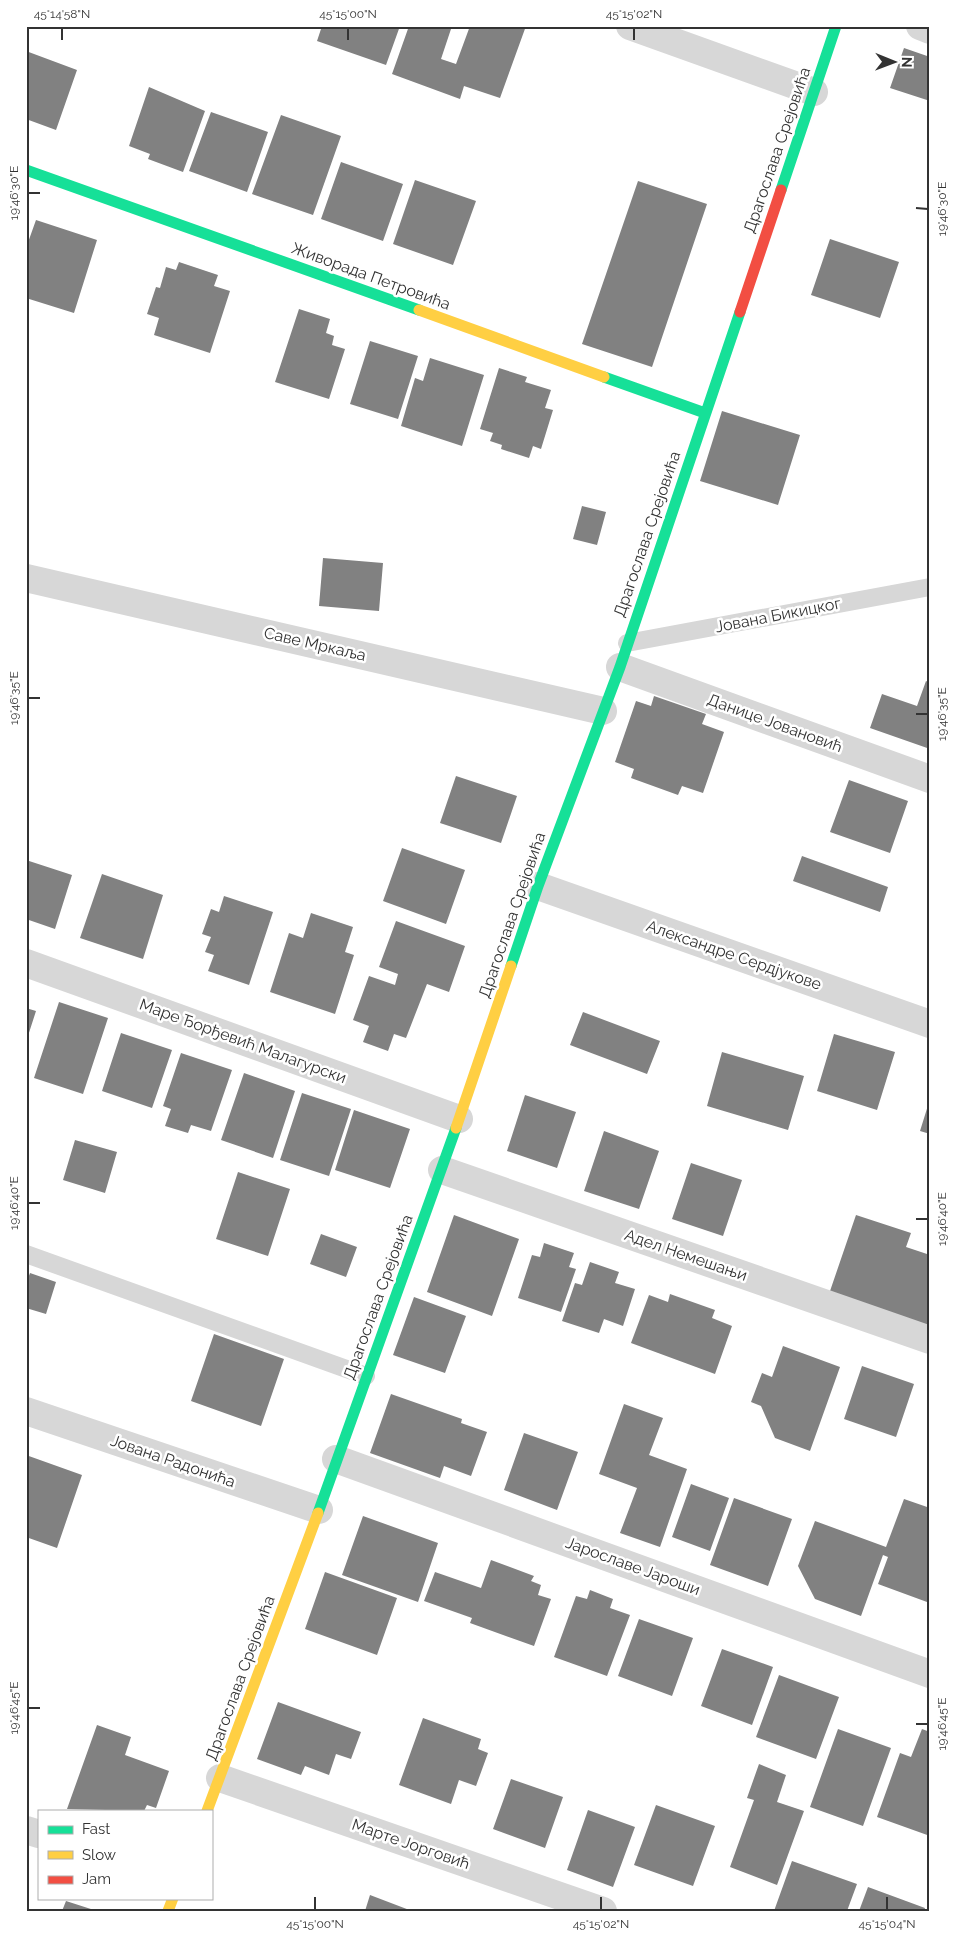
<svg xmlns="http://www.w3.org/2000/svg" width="956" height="1937" viewBox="0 0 956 1937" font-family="Raleway,sans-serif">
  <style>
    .building { fill: #818181 }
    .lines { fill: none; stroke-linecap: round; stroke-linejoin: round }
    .lane { stroke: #d7d7d7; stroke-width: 18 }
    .street { stroke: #d7d7d7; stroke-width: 28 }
    .fast { stroke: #16e098; stroke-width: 11 }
    .slow { stroke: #ffcf43; stroke-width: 11 }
    .jam { stroke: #f24e42; stroke-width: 11 }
    .ticks { fill: none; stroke: #333; stroke-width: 2 }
    .labels { text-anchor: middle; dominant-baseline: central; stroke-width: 5; stroke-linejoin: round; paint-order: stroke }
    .street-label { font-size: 16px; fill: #333; stroke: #fff }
    .neatline { fill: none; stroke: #333; stroke-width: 2 }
    .ticks-label { font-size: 12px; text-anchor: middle; fill: #333 }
  </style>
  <rect width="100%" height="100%" fill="#fff"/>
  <path class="building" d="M322,26H400L386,65L317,41Z
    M409,26H452L441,59L456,64L470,26H526L500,98L464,86L460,99L392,74Z
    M904,48L930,57V101L890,88Z
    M26,51L77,70L56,130L26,119Z
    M149,87L205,111L183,172L148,159L150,154L129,146Z
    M211,112L268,132L247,192L189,171Z
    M281,115L341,136L313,215L252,194Z
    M341,162L403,184L383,241L321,219Z
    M415,180L476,201L453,265L393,244Z
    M638,181L707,204L652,367L582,344Z
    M36,220L97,240L74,313L26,298V248Z
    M830,239L899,262L880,318L811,295Z
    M179,262L218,275L214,286L230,291L210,353L154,335L159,318L147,314L156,287L160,288L166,267L176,270Z
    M299,309L330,319L326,333L334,336L332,345L345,349L329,399L275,382Z
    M370,341L418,356L398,419L350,404Z
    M430,358L484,375L462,446L401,426L415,378L423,381Z
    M499,368L527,377L525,382L551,390L545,408L553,410L541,449L533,446L529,458L501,449L502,445L490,441L493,433L480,429Z
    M722,411L800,435L778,505L700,481Z
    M582,506L606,512L597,545L573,539Z
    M323,558L383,563L379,611L319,606Z
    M926,681L930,683V749L870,728L882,694L917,706Z
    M654,696L706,714L702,724L724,732L703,793L682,786L678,795L631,778L634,769L615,762L636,701L651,706Z
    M456,776L517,796L501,843L440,823Z
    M849,780L908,801L890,853L830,832Z
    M402,848L465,870L446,924L383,901Z
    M802,856L888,887L880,912L793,881Z
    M26,860L72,875L55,929L26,919Z
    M102,874L163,895L143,959L80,938Z
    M224,896L273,912L249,985L208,971L214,955L205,952L211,937L202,934L211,909L219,912Z
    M311,913L353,927L345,952L354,955L335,1014L270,992L289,933L303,938Z
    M396,921L465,946L449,992L427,984L406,1038L394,1034L388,1051L363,1042L369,1026L353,1020L369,976L395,985L398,974L379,967Z
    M59,1002L108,1018L83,1094L34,1078Z
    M26,1008L36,1011L27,1039H26Z
    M583,1012L660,1041L647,1074L570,1045Z
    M121,1033L172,1050L152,1108L102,1091Z
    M834,1034L895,1052L877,1110L817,1091Z
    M722,1052L804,1076L788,1130L707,1106Z
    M181,1053L232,1070L211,1131L191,1125L188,1133L165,1126L171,1109L163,1106Z
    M244,1073L295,1091L273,1158L221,1140Z
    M302,1093L351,1109L329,1176L280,1160Z
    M525,1095L576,1112L557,1168L507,1151Z
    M930,1099V1134L920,1131Z
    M354,1110L410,1129L390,1188L335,1170Z
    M604,1131L659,1151L639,1209L584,1191Z
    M75,1140L117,1152L105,1193L63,1180Z
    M691,1163L742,1180L723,1236L672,1219Z
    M238,1172L290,1189L268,1256L216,1239Z
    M454,1215L519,1239L492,1316L427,1292Z
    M856,1215L911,1233L906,1247L930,1255V1329L829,1294Z
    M321,1234L357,1247L346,1277L310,1264Z
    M544,1243L574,1253L569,1267L576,1269L561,1312L518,1298L532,1255L540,1257Z
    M590,1262L619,1272L615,1283L635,1289L623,1326L604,1319L599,1333L562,1321L575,1283L582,1285Z
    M30,1273L56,1282L46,1314L26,1308V1284Z
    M670,1294L715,1310L712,1318L732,1326L715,1374L631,1343L649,1295L668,1302Z
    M414,1297L466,1316L445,1373L393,1355Z
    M214,1334L284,1359L261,1426L191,1401Z
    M783,1346L840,1367L810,1451L775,1438L761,1406L751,1402L762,1373L772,1377Z
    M862,1366L914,1384L896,1437L844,1419Z
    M391,1394L462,1419L461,1423L487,1432L471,1476L444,1466L440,1478L370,1453Z
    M624,1404L663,1418L649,1455L687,1469L660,1547L620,1533L637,1488L599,1474Z
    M524,1433L578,1452L557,1510L504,1490Z
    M26,1455L82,1475L57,1548L26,1537Z
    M691,1484L729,1498L710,1551L672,1537Z
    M734,1498L792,1519L768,1586L710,1565Z
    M904,1499L930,1508V1595L927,1602L878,1584L888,1557L883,1555L861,1616L815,1599L798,1566L815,1521L886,1547Z
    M363,1516L438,1543L418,1602L342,1575Z
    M491,1560L534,1576L531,1581L541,1585L538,1595L551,1599L534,1646L470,1623L472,1618L424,1601L435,1572L481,1588Z
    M325,1572L397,1598L377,1655L305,1629Z
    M590,1590L613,1599L610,1608L630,1615L607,1676L554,1657L576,1596L587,1599Z
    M639,1619L693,1638L672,1696L618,1676Z
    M722,1649L773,1667L752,1725L701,1706Z
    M779,1675L839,1697L816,1759L756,1737Z
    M278,1702L361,1732L351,1759L336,1754L329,1775L305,1766L301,1775L257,1759Z
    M423,1718L481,1739L478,1749L488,1753L476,1786L459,1780L451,1804L399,1785Z
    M97,1725L131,1737L125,1755L169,1771L156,1808L147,1805L144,1811L67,1809Z
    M838,1729L891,1748L863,1826L810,1807Z
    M922,1729L930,1732V1836L877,1817L900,1753L911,1757Z
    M759,1764L786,1775L777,1802L804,1811L777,1885L730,1867L754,1800L747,1798Z
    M511,1779L563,1797L545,1848L493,1829Z
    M656,1805L715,1826L693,1886L634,1865Z
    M588,1810L635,1827L613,1887L567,1870Z
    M792,1861L857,1884L847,1911H774Z
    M868,1887L925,1908L924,1911H859Z
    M370,1895L412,1911H365Z
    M66,1901L94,1910V1911H62Z"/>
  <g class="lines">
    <path class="lane" d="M627,643L930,587
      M26,1254L366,1376"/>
    <path class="street" d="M630,26L814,92
      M920,26L930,30
      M26,578L603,711
      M620,667L930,779
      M538,886L930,1024
      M26,963L459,1119
      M442,1170L930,1340
      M26,1411L319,1510
      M336,1459L930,1674
      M220,1778L603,1911
      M26,1830L39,1834"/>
    <path class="fast" d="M26,170L419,310
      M781,190L836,26
      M604,377L705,413
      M511,966L538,886L620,667L740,312
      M318,1513L456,1128"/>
    <path class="slow" d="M419,310L604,377
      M456,1128L511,966
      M207,1811L318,1513
      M168,1911L173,1898"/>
    <path class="jam" d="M740,312L781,190"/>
  </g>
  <path class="ticks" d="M62,40V28M348,40V28M634,40V28M28,193H40M916,208L928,209M28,698H40M916,714H928M28,1203H40M916,1219H928M28,1708H40M916,1724H928M315,1910V1897M601,1910V1897M887,1910V1897"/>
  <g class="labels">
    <g class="street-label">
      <text transform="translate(777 150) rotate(-71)">Драгослава Срејовића</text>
      <text transform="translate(371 276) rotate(20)">Живорада Петровића</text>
      <text transform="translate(647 534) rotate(-71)">Драгослава Срејовића</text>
      <text transform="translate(778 615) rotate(-11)">Јована Бикицког</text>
      <text transform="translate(315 644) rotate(13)">Саве Мркаља</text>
      <text transform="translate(775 723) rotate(20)">Данице Јовановић</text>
      <text transform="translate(512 915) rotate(-71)">Драгослава Срејовића</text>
      <text transform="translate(734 955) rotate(19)">Александре Сердјукове</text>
      <text transform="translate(243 1041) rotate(20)">Маре Ђорђевић Малагурски</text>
      <text transform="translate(686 1255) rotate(19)">Адел Немешањи</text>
      <text transform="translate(378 1297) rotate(-70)">Драгослава Срејовића</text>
      <text transform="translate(173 1461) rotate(19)">Јована Радонића</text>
      <text transform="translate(633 1566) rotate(20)">Јарославе Јароши</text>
      <text transform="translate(240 1678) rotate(-70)">Драгослава Срејовића</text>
      <text transform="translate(411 1844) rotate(19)">Марте Јорговић</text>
    </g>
  </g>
  <rect width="956" height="1937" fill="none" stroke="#ffffff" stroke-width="55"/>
  <rect x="38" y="1810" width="175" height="90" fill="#ffffff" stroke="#adadad"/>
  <rect x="48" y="1826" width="25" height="8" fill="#16e098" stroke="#adadad"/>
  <text x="82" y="1834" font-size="15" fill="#333333">Fast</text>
  <rect x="48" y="1851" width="25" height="8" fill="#ffcf43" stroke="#adadad"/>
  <text x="82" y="1860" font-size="15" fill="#333333">Slow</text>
  <rect x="48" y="1876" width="25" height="8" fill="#f24e42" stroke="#adadad"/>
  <text x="82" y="1884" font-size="15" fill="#333333">Jam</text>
  <g transform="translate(894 62) rotate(91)" stroke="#ffffff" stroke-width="4" paint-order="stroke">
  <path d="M0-4L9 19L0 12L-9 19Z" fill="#333333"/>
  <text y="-8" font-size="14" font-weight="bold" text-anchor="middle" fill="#333333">N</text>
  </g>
  <rect x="28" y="28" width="900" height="1882" class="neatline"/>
  <g class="ticks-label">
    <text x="62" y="18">45°14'58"N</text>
    <text x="348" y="18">45°15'00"N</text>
    <text x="634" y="18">45°15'02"N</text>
    <text transform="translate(14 193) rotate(-90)" y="4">19°46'30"E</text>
    <text transform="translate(942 209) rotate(-90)" y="4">19°46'30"E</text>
    <text transform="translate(14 698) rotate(-90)" y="4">19°46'35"E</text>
    <text transform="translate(942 714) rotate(-90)" y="4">19°46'35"E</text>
    <text transform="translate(14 1203) rotate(-90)" y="4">19°46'40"E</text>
    <text transform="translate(942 1219) rotate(-90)" y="4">19°46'40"E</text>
    <text transform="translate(14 1708) rotate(-90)" y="4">19°46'45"E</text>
    <text transform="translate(942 1724) rotate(-90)" y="4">19°46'45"E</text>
    <text x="315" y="1928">45°15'00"N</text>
    <text x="601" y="1928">45°15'02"N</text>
    <text x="887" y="1928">45°15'04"N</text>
  </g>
</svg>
